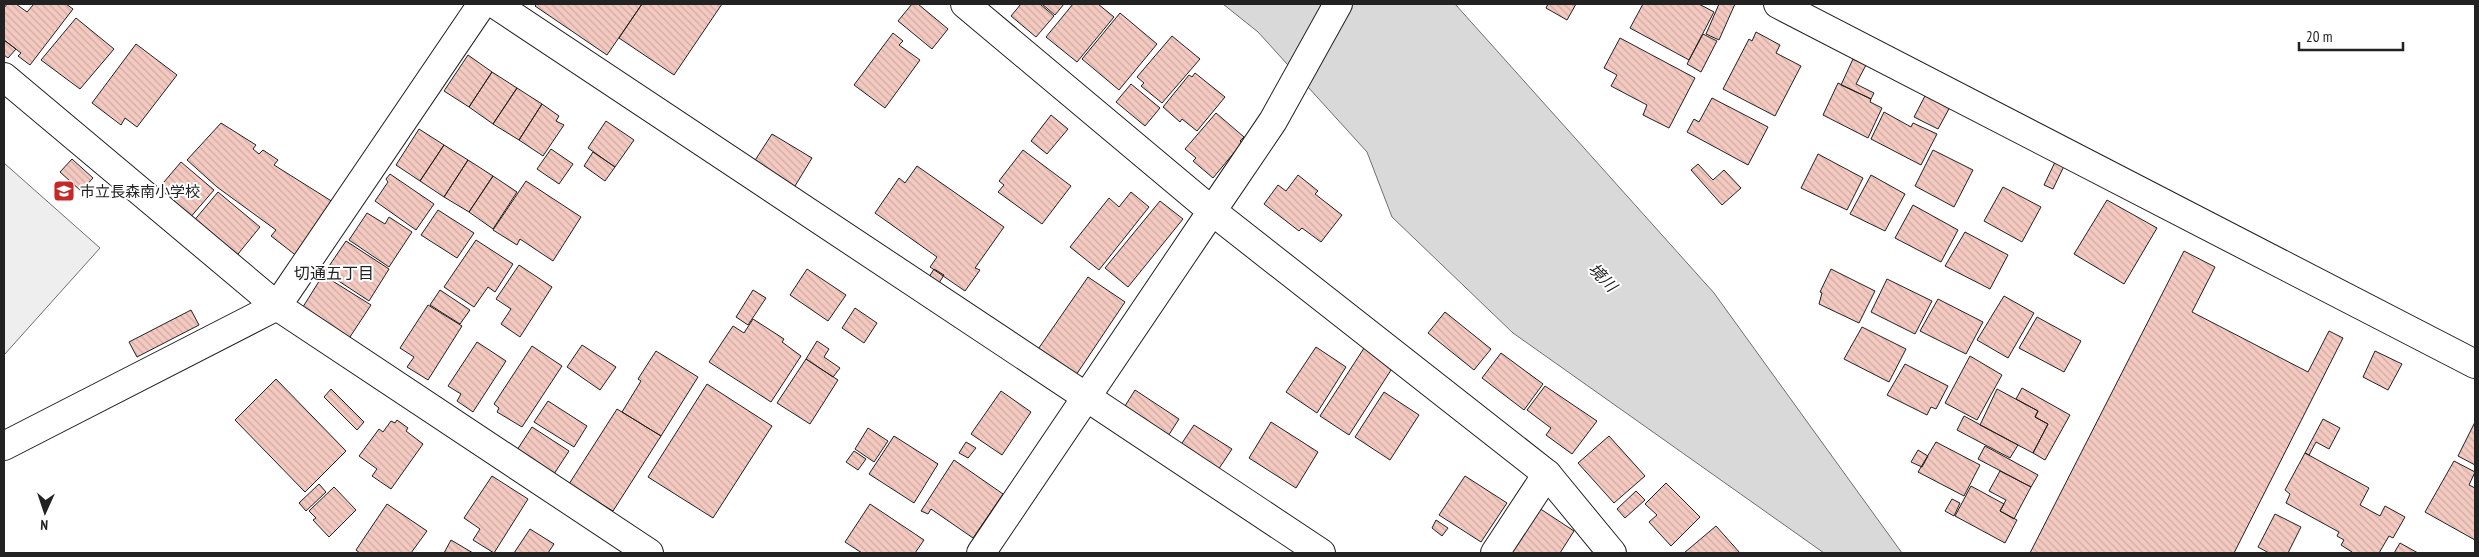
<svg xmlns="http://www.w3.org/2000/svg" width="2479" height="557" viewBox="0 0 2479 557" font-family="'PT Sans Narrow','Noto Sans JP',sans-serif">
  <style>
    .green { fill: #eee; stroke: #6f6f6f }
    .water { fill: #d9d9d9; stroke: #6f6f6f }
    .building { fill: url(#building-back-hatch); stroke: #222 }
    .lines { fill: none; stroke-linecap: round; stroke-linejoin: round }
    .minor-casing { stroke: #222; stroke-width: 30 }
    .tertiary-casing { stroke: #222; stroke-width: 30 }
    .minor { stroke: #fff; stroke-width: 28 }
    .tertiary { stroke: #fff; stroke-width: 28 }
    .labels { text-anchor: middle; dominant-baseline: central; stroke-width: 4; stroke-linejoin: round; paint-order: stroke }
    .poi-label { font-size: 15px; fill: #222; stroke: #fff; text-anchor: start }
    .neighbourhood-label { font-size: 16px; fill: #222; stroke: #fff }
    .water-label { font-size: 16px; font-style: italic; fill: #222; stroke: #fff }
  </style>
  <defs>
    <pattern id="building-back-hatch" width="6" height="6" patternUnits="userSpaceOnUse" patternTransform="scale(1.25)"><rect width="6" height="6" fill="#f3c9c0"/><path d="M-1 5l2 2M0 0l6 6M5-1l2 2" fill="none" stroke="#d0aca5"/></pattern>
  </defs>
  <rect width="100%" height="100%" fill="#fff"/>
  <path class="green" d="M4,163L100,248L4,355Z"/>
  <path class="water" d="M1223,4H1455L1714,293L1902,553H1824L1513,333L1392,217L1367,152L1258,32Z"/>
  <path class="building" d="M7,4H16L27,12L34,4H66L73,9L30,65L18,56L21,53L4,40V8Z
    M537,4H642L607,55L535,6Z
    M642,4H722L674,75L619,38Z
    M912,4H918L948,29L932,49L898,21Z
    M1021,4H1040L1054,16L1036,37L1011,16Z
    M1042,4H1064L1055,15Z
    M1073,4H1098L1114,17L1077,62L1046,37Z
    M1548,4H1576L1567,20L1546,8Z
    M1643,4H1699L1714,12L1689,60L1630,28Z
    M1719,4H1735L1719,40L1706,34Z
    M1120,13L1157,44L1119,90L1082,59Z
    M76,18L114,49L80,89L41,60Z
    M1756,32L1780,45L1776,53L1801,66L1775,116L1723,89L1749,39L1752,41Z
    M893,33L903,41L899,45L920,60L885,108L854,85Z
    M1703,34L1717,41L1701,72L1687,64Z
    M1172,36L1200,59L1162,103L1141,86L1144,83L1137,77Z
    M1620,38L1695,78L1669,128L1643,115L1647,105L1611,86L1617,75L1604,68Z
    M4,40L16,49L8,58L4,55Z
    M136,44L177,75L137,127L125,118L121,125L92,103Z
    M468,55L492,72L469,107L444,91Z
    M1853,59L1866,65L1856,84L1874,93L1871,99L1841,85Z
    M492,72L517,88L493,124L469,107Z
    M1195,73L1225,97L1197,131L1182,119L1180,122L1163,107L1189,75L1192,77Z
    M1838,83L1871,99L1870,102L1882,108L1868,138L1823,115Z
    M1131,84L1160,108L1145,126L1116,102Z
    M517,88L542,104L519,140L493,124Z
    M1926,94L1950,107L1938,129L1914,117Z
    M1712,98L1768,127L1748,165L1687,132L1694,119L1699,122Z
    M542,104L559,116L556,121L564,125L543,156L519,140Z
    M1884,112L1911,127L1913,123L1937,134L1921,165L1871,139Z
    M1216,113L1244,137L1240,141L1242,143L1213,178L1193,161L1196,158L1185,149Z
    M1051,115L1068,129L1047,154L1031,141Z
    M606,121L634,140L615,167L588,148Z
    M221,123L256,145L253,149L259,154L263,150L278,160L274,165L333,202L298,257L271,236L276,230L217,187L187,160Z
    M419,129L444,145L420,181L396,165Z
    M772,134L812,158L792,191L752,165Z
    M444,145L468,160L444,197L420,181Z
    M551,149L573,164L559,184L537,169Z
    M1023,150L1071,186L1042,224L998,192L1004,185L999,181Z
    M1933,150L1973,170L1954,207L1915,186Z
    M593,152L615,167L605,181L584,166Z
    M1818,154L1863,178L1847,210L1801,188Z
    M72,159L93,178L81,191L60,172Z
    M468,160L493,176L469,212L444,197Z
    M2056,160L2065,164L2053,189L2044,185Z
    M181,162L214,190L188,220L177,205L158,189Z
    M1698,164L1713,180L1724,170L1741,188L1722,205L1691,170Z
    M917,166L1004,227L975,268L980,270L965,291L930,267L937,257L875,213L899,178L905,183Z
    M390,174L434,204L416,230L375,201L388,182L386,179Z
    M1298,175L1318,191L1315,194L1342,215L1321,242L1302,228L1299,231L1264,204L1278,185L1286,191Z
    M1871,175L1905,194L1885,231L1850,214Z
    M493,176L517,192L493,229L469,212Z
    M526,181L581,217L553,261L520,239L517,245L493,230Z
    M2003,187L2041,207L2022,242L1984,221Z
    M218,192L260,227L234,259L192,223Z
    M1131,192L1149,207L1099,270L1070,247L1109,198L1119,207Z
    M2107,200L2157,228L2124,284L2074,254Z
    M1160,201L1183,219L1128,287L1105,268Z
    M1913,205L1958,230L1941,262L1895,238Z
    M438,210L474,233L457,258L421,235Z
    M367,213L385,224L389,217L412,232L389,267L349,240Z
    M1965,232L2008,255L1990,289L1945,266Z
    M476,240L513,264L495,292L488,287L474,307L444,287Z
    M346,241L389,269L369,301L325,272Z
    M2184,251L2215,267L2192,312L2308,372L2329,331L2343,338L2234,553H2030Z
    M519,265L552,287L520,337L501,324L511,309L496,299Z
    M807,269L846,295L828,321L790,295Z
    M934,269L944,275L934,291L924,285Z
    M1831,269L1875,291L1859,323L1819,304L1822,293L1820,292Z
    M323,275L371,305L348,340L301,310Z
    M1088,277L1125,302L1072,381L1034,355Z
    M1887,279L1932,301L1915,334L1871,312Z
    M440,290L470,310L460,324L430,305Z
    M753,290L766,298L748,325L736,317Z
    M2004,296L2034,313L2008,358L1977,340Z
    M1938,299L1983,322L1966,354L1920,331Z
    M428,305L462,326L428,380L407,367L414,357L400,348Z
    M855,308L877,323L864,343L842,328Z
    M191,310L199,325L137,357L129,342Z
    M1445,312L1491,349L1474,370L1428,333Z
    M2037,317L2081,341L2064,372L2019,348Z
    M753,319L784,339L782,342L801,356L771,402L709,362L733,326L744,333Z
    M1862,327L1906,349L1889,382L1844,359Z
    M817,341L829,349L824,357L840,368L833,377L806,359Z
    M477,342L506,361L473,412L457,401L461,394L448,386Z
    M582,345L616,367L600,390L567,367Z
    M1366,345L1395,364L1349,435L1320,416Z
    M532,346L562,366L522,427L497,412L499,408L494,404Z
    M1316,347L1346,367L1317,413L1286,392Z
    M656,351L698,377L661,436L622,412L641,381L638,379Z
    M2375,351L2402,364L2388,390L2363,377Z
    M1501,353L1543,384L1524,410L1482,378Z
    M1970,356L2002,375L1977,420L1945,403Z
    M806,359L838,380L810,424L777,403Z
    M1905,364L1948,386L1936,409L1931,407L1927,415L1887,395Z
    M276,379L346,451L305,492L235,420Z
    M707,384L772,426L713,518L648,477Z
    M1545,386L1597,421L1572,454L1546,435L1551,428L1527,410Z
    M2022,388L2070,415L2045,460L2033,453L2048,424L2035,417L2038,411L2016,399Z
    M331,389L364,422L357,430L324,397Z
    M1997,389L2038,411L2035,417L2048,424L2033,453L1980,425Z
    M1135,390L1179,419L1163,444L1120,414Z
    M1001,391L1031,412L1002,455L971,434Z
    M1384,392L1419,415L1390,460L1355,437Z
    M548,401L587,426L574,447L534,422Z
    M617,409L661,436L613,511L569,484Z
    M1964,416L2018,445L2010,458L1957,430Z
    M2323,419L2340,428L2329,449L2316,442L2309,455L2305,453Z
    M397,420L408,428L406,431L423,444L391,489L372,476L377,469L359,456L379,429L383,432L391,421L395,423Z
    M1271,422L1318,452L1296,488L1249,458Z
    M2475,422V465L2458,456Z
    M1194,425L1232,449L1214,476L1176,452Z
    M532,427L569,451L554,474L517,450Z
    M868,428L888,441L874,462L855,449Z
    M894,436L938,464L914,503L869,474Z
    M1609,436L1645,476L1614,503L1578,463Z
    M966,442L976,448L968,458L959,453Z
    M1936,442L1980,465L1964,496L1918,472Z
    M1985,446L2038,475L2031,487L1978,459Z
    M1918,450L1928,456L1922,467L1911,462Z
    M854,451L866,459L858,470L846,462Z
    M2305,453L2369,488L2360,505L2380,516L2385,506L2405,517L2393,538L2389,536L2379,553H2351L2352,552L2341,545L2344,540L2337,536L2339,532L2286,503L2290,494L2285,490Z
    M954,460L1003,494L973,538L931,509L928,514L921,511Z
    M2454,461L2475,472L2469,485L2475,488V540L2425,512Z
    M2000,471L2031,487L2014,519L2000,511L2006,500L1989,491Z
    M492,476L528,499L494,553L473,540L480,529L464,518Z
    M1465,476L1507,503L1481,542L1439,515Z
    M1666,483L1700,517L1671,546L1649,522L1657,515L1645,504Z
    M319,484L326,492L306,511L299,503Z
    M1971,486L2004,504L2000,511L2017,520L2005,543L1955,516Z
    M334,487L356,510L329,537L313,520L316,518L309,511Z
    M1636,491L1645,500L1625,518L1617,509Z
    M1952,499L1960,503L1954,516L1945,511Z
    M387,504L427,531L411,553H360L356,550Z
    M870,504L924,540L915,553H862L845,542Z
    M1539,508L1574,531L1560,553H1514L1511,551Z
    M2275,514L2301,527L2288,553H2269L2258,547Z
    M1436,520L1448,528L1442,536L1432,528Z
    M1716,526L1740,553H1684Z
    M530,529L554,544L548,553H514Z
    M451,540L473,553H444Z
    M2400,543L2418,553H2394Z"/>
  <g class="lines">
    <g class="minor-casing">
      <path id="minor" d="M495,4L1321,553
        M1778,4L2475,364
        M4,77L277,306L649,553
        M4,446L277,306L482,4
        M981,553L1212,211
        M1495,553L1547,474"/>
    </g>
    <g class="tertiary-casing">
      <path id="tertiary" d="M965,4L1212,211L1547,474L1612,553
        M1212,211L1273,121L1338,4"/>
    </g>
    <use href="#minor" class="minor"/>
    <use href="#tertiary" class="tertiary"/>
  </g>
  <defs>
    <g id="school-square" transform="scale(1.125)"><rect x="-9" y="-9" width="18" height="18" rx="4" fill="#c62828" stroke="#fff"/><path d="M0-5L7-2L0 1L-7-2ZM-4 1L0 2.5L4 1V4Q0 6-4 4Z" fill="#fff"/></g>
  </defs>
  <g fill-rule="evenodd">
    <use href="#school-square" x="64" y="191"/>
  </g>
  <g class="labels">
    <g class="poi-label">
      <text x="80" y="191">市立長森南小学校</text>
    </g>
    <g class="neighbourhood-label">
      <text x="334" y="273">切通五丁目</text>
    </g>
    <g class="water-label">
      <text transform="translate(1603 277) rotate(46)">境川</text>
    </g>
  </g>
  <rect width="2479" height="557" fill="none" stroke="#222222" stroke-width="10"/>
  <g transform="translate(45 512) rotate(183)" stroke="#ffffff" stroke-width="4" paint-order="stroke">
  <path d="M0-4L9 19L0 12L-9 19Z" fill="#222222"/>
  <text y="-8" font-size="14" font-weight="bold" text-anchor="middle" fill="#222222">N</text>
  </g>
  <path d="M2299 42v8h104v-8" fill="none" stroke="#222222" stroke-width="2.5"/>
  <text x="2306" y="42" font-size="15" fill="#222222" stroke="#ffffff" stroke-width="4" paint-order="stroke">20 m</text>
</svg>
